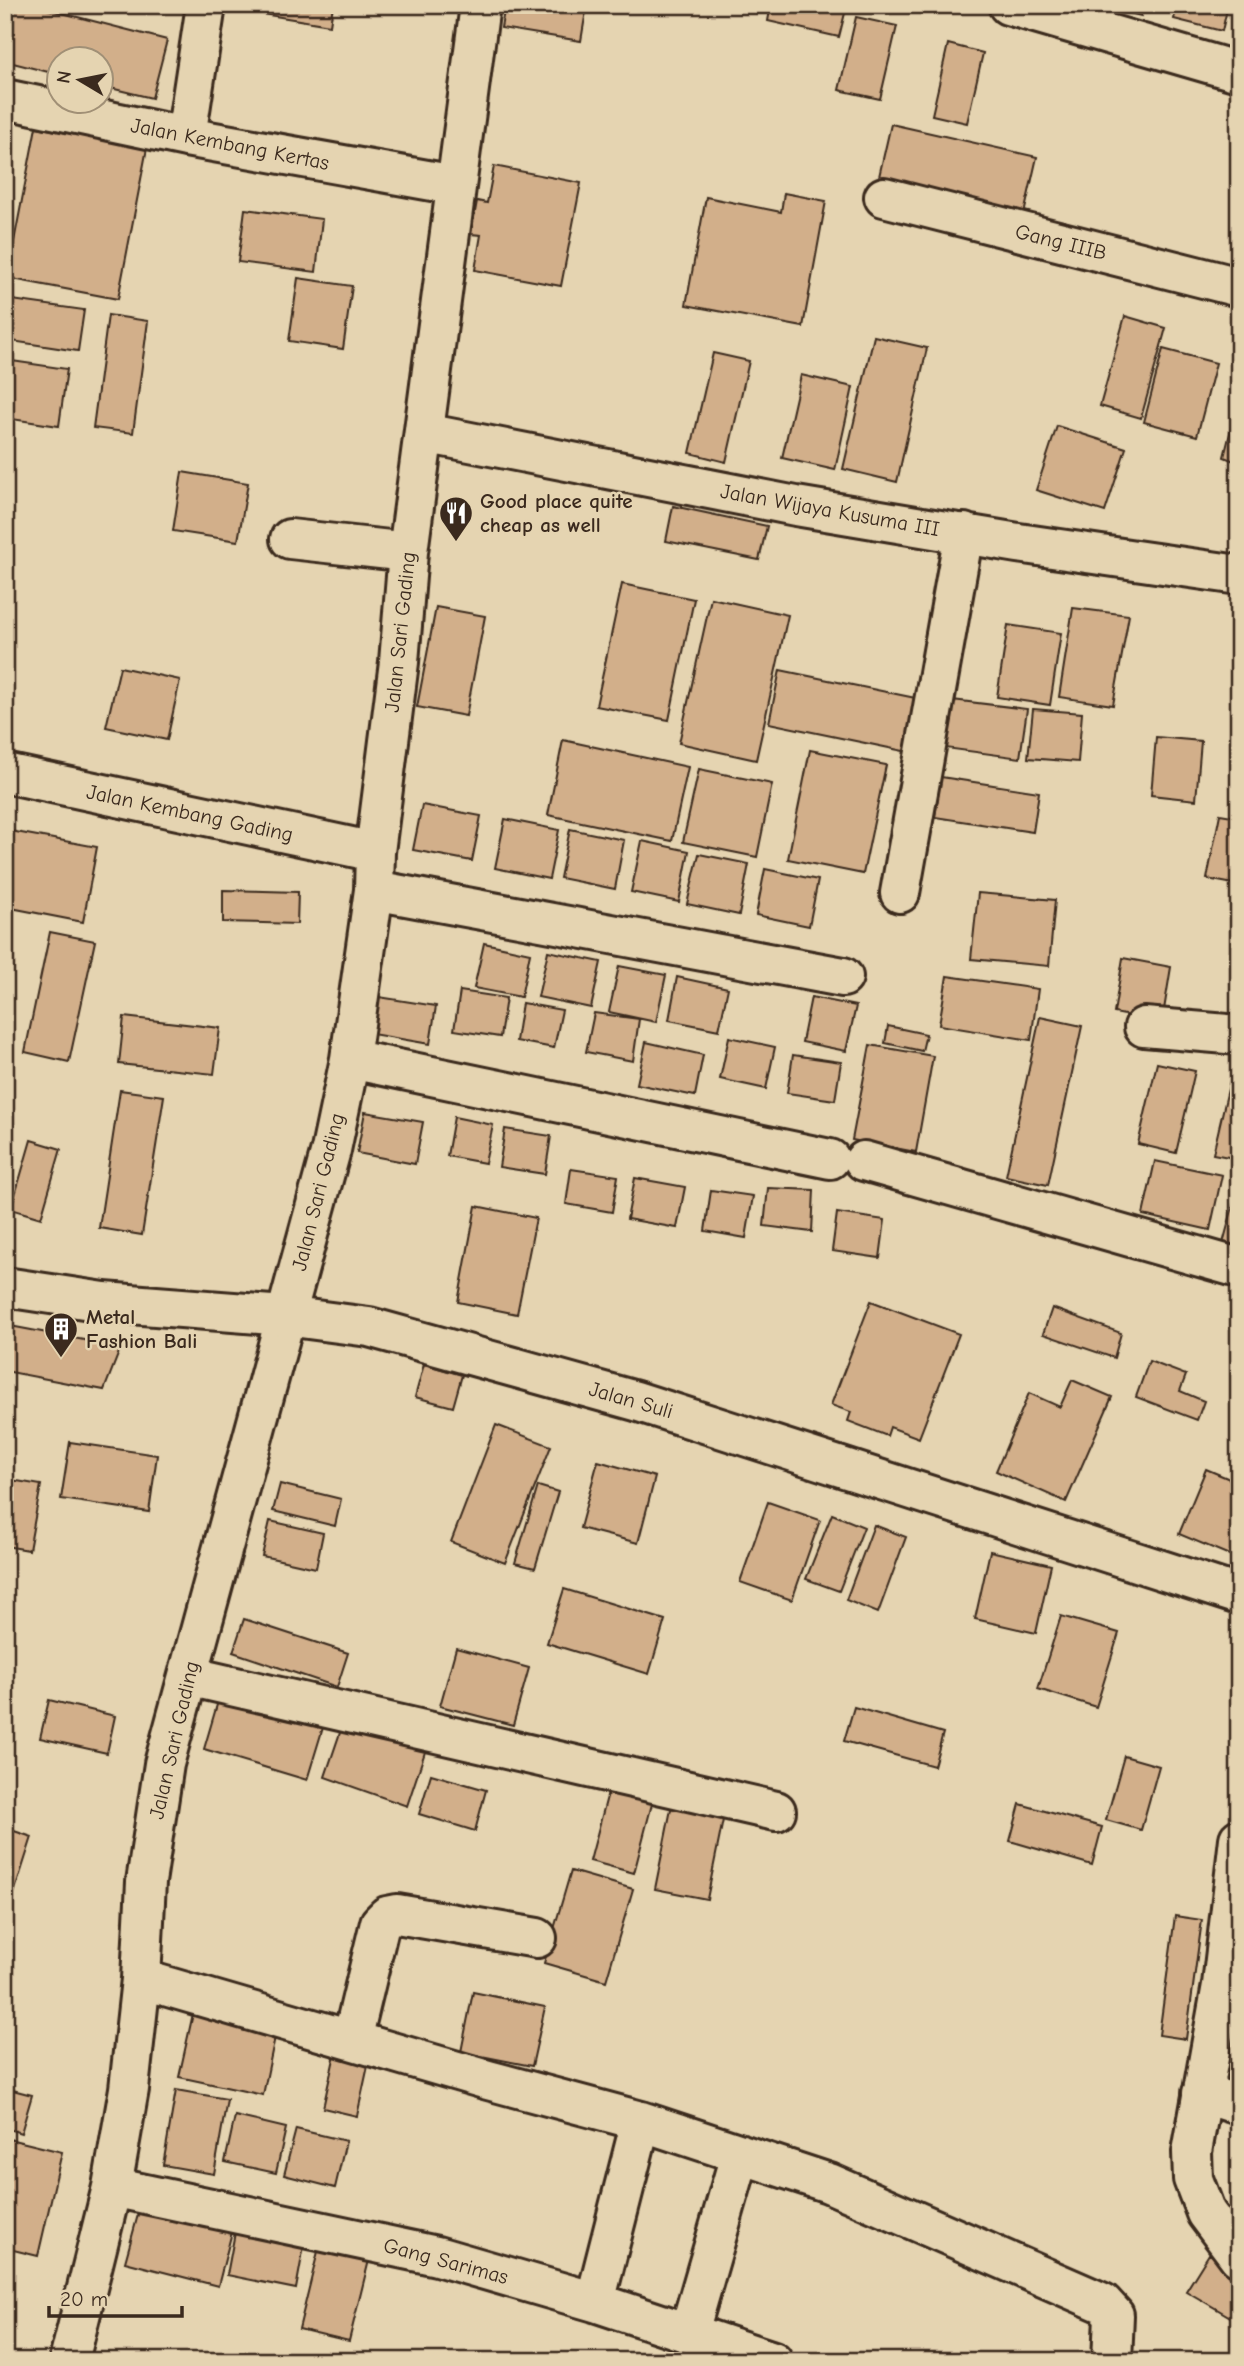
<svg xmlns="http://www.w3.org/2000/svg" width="1244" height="2366" viewBox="0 0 1244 2366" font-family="'Comic Neue',sans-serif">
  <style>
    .building { fill: #d2af8a; stroke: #3b2a1e; stroke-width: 2 }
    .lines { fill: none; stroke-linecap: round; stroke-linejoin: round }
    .street-casing { stroke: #3b2a1e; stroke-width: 44 }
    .secondary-casing { stroke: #3b2a1e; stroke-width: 44 }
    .street { stroke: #e5d4b1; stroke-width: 38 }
    .secondary { stroke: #e5d4b1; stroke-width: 38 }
    .labels { text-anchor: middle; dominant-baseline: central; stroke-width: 5; stroke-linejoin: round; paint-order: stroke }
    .street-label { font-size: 21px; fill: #3b2a1e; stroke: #e5d4b1 }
    .poi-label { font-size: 21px; font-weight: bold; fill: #3b2a1e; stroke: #e5d4b1; text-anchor: start }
  </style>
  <rect width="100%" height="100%" fill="#e5d4b1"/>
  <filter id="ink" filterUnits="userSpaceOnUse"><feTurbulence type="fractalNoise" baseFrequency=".0143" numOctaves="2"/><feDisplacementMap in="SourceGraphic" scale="14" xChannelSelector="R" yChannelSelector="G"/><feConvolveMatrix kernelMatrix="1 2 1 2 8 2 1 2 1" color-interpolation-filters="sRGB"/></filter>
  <g filter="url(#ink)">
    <path class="building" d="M5,5H31L167,40L152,98L102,86V60H60V75L5,61Z
      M264,5H333L330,25L262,14Z
      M505,5H587L581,41L501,28Z
      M771,5H847L839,37L768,21Z
      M1098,5H1144L1141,16Z
      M1177,5H1228L1222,31L1174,19Z
      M856,17L897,26L880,99L839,90Z
      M948,44L983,53L967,123L932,115Z
      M891,124L1037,157L1024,214L878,181Z
      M36,127L147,148L118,299L7,278Z
      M494,166L581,183L561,286L475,270L481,235L471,234L477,201L487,203Z
      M784,193L826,201L803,327L686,305L706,197L781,212Z
      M245,209L322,219L316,272L238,262Z
      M298,278L352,286L343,349L289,341Z
      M5,299L84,310L78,351L5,340Z
      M108,315L148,321L133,433L93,428Z
      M1125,316L1166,328L1141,418L1100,406Z
      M874,336L927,348L897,482L843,469Z
      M1163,349L1216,363L1197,436L1144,422Z
      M713,353L749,361L726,462L690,453Z
      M5,360L67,369L59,426L5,418Z
      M801,375L853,387L835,470L782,458Z
      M1239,397V463L1224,457Z
      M1057,426L1126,448L1105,512L1036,490Z
      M182,472L248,483L238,541L173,531Z
      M673,506L767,526L759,560L666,541Z
      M622,584L694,599L669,720L596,706Z
      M711,598L788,615L756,760L679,743Z
      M436,607L485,616L466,716L417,707Z
      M1073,608L1129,615L1113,705L1059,697Z
      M1008,625L1061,633L1050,705L997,697Z
      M120,667L180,680L167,740L106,727Z
      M780,670L930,701L918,754L769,723Z
      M944,699L1027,709L1020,758L938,747Z
      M1033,709L1082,713L1078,762L1028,758Z
      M1156,737L1201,741L1196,800L1151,795Z
      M563,740L688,767L672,841L548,815Z
      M810,750L886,765L863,874L788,859Z
      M699,769L772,784L757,857L683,842Z
      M941,777L1039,792L1033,832L935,817Z
      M422,805L481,816L472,861L413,850Z
      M1220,814L1239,817V885L1207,879Z
      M505,819L559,830L549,879L495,868Z
      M570,829L624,840L615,889L560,878Z
      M5,830L97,847L83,922L11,908L5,939Z
      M642,841L689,851L679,902L631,892Z
      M699,854L749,864L739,915L687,904Z
      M765,869L818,880L809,926L756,915Z
      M223,890L298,892L297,924L223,922Z
      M978,893L1055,900L1049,966L971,959Z
      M50,932L95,941L69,1062L25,1052Z
      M484,943L530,953L521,997L474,988Z
      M548,951L601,962L591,1008L538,997Z
      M1123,958L1171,967L1162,1022L1114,1013Z
      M619,966L666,975L656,1022L609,1012Z
      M947,976L1038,989L1031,1040L939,1025Z
      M677,977L728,988L719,1030L669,1020Z
      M460,991L506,998L500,1037L454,1030Z
      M379,997L436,1006L430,1044L372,1034Z
      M811,997L856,1006L846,1051L802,1042Z
      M522,1003L562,1010L554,1048L516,1041Z
      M594,1013L639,1019L633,1061L586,1052Z
      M124,1017L220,1028L214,1074L119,1064Z
      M1040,1017L1082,1026L1048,1185L1006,1176Z
      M888,1026L926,1034L922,1051L885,1043Z
      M729,1037L775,1047L766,1089L720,1079Z
      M646,1042L703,1055L695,1096L637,1084Z
      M870,1045L933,1056L916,1152L852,1140Z
      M793,1055L841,1062L835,1100L787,1093Z
      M1157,1063L1195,1071L1176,1153L1138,1144Z
      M1231,1076L1239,1077V1159L1213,1154Z
      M120,1090L164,1096L142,1235L99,1228Z
      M365,1112L423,1122L415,1164L357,1153Z
      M454,1117L493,1125L485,1163L447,1156Z
      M505,1129L551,1136L545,1174L499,1167Z
      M31,1140L61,1149L41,1218L11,1209Z
      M1155,1161L1222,1175L1210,1230L1143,1215Z
      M571,1169L618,1176L612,1212L566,1204Z
      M635,1178L685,1187L677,1228L627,1219Z
      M1239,1184V1251L1222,1247Z
      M768,1188L814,1190L812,1232L764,1226Z
      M711,1190L753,1196L746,1238L705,1231Z
      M476,1206L536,1218L517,1314L458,1302Z
      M837,1213L885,1220L880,1258L832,1251Z
      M871,1301L959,1334L919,1438L890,1427L887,1436L848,1421L851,1412L831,1405Z
      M1052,1308L1121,1333L1114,1358L1043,1334Z
      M5,1325L121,1347L104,1390L5,1371Z
      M1149,1361L1186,1375L1180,1391L1204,1401L1197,1420L1136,1397Z
      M424,1364L462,1375L453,1407L415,1397Z
      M1072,1380L1112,1397L1066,1502L996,1471L1029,1393L1060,1407Z
      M496,1425L551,1446L505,1563L451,1542Z
      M70,1442L157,1455L149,1512L61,1499Z
      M598,1461L655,1477L638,1543L580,1528Z
      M1206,1469L1239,1483V1559L1179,1534Z
      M5,1479L41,1485L29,1550L5,1546Z
      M280,1484L341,1499L335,1526L273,1511Z
      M538,1486L558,1492L535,1568L515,1563Z
      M768,1502L820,1520L792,1600L740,1582Z
      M832,1514L864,1527L839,1591L806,1579Z
      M270,1521L323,1533L316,1568L262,1556Z
      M874,1525L906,1537L878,1613L846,1600Z
      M990,1551L1051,1565L1036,1633L975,1619Z
      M564,1589L665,1620L649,1674L547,1643Z
      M1061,1616L1119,1633L1096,1707L1038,1689Z
      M244,1619L348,1653L337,1687L233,1652Z
      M456,1648L529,1668L513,1725L440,1706Z
      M221,1691L325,1721L307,1780L204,1749Z
      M49,1700L115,1716L107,1753L40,1738Z
      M854,1707L943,1733L934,1766L844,1741Z
      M345,1718L427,1746L407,1806L325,1777Z
      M1124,1756L1159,1766L1141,1830L1106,1820Z
      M431,1774L486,1790L475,1831L419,1814Z
      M609,1789L653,1800L634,1873L590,1861Z
      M673,1799L725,1810L707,1899L655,1889Z
      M1020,1804L1102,1827L1092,1865L1010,1841Z
      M5,1828L32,1837L10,1906L5,1904Z
      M571,1871L633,1889L606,1981L544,1963Z
      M1175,1916L1202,1920L1186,2039L1159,2035Z
      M473,1992L545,2007L532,2066L461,2052Z
      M194,2009L277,2027L263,2095L179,2077Z
      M337,2045L371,2052L357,2116L323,2108Z
      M5,2088L32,2095L21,2133L5,2128Z
      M176,2090L227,2099L214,2174L163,2165Z
      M235,2116L286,2128L276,2173L225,2162Z
      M296,2129L346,2141L335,2188L284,2175Z
      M5,2138L62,2152L38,2256L5,2248Z
      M142,2200L234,2224L218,2286L125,2262Z
      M236,2227L305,2240L296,2289L227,2275Z
      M321,2239L371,2252L349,2341L299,2329Z
      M1209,2254L1239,2272V2322L1186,2291Z"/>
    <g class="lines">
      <g class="street-casing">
        <path id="street" d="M1008,5L1239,72
          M5,99L186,137L455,185
          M186,137L206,5
          M884,197L1239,287
          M424,433L796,506L1018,543L1239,575
          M290,539L408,552
          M5,773L375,852
          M374,890L843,977
          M900,893L964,533
          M1144,1027L1239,1035
          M350,1059L830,1159
          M864,1161L1239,1268
          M188,1676L776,1811
          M1239,1839L1222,1985L1192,2152L1193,2179L1206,2213L1239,2257
          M141,1979L488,2080L641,2121L829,2183L1103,2303L1114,2315L1112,2361
          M352,2040L380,1923L387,1916L397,1914L537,1938
          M1202,2093L1239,2105
          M112,2187L437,2256L595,2302L773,2361
          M595,2302L641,2121
          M689,2332L740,2155
          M69,2361L112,2187L129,2089L141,1979L146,1882L164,1764L331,1150L350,1059L374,890L375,852L399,662L408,552L480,5"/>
      </g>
      <g class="secondary-casing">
        <path id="secondary" d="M5,1287L104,1302L285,1316L369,1327L636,1401L1239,1595"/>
      </g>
      <use href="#street" class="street"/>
      <use href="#secondary" class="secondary"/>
    </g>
  </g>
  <defs>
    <g id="restaurant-pin" transform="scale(1.75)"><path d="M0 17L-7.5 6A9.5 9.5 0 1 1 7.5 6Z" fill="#3b2a1e" stroke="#e5d4b1"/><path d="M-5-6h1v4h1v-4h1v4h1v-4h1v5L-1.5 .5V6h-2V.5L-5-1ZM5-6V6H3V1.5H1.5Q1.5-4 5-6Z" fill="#fff"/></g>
    <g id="building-pin" transform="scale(1.75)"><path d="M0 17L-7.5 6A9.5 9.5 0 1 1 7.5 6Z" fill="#3b2a1e" stroke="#e5d4b1"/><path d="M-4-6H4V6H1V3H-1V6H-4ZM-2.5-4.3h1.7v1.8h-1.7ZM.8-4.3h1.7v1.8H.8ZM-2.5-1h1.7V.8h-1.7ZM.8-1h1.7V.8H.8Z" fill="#fff"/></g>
  </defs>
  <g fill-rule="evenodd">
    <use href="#restaurant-pin" x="456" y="513"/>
    <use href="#building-pin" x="61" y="1329"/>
  </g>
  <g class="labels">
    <g class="street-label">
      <text transform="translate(230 144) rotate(11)">Jalan Kembang Kertas</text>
      <text transform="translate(1061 242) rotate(14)">Gang IIIB</text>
      <text transform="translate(830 510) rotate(10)">Jalan Wijaya Kusuma III</text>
      <text transform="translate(400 632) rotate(-84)">Jalan Sari Gading</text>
      <text transform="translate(190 813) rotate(12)">Jalan Kembang Gading</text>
      <text transform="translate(318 1192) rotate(-76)">Jalan Sari Gading</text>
      <text transform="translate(631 1400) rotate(16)">Jalan Suli</text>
      <text transform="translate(174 1740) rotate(-77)">Jalan Sari Gading</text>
      <text transform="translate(446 2261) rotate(15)">Gang Sarimas</text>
    </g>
    <g class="poi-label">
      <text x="480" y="501">Good place quite<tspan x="480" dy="24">cheap as well</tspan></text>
      <text x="86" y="1317">Metal<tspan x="86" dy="24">Fashion Bali</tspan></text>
    </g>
  </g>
  <rect width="1244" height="2366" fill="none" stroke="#e5d4b1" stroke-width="28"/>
  <rect x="14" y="14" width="1216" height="2338" fill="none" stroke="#3b2a1e" stroke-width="2.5" filter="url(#ink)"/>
  <g transform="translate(80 80) rotate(280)"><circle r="33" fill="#e5d4b1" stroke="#a19076" stroke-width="2"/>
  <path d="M0-5L12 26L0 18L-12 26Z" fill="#3b2a1e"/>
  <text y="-10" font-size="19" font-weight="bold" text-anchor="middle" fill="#3b2a1e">N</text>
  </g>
  <path d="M49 2306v10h133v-10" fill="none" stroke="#3b2a1e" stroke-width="3.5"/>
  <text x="60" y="2306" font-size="21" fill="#3b2a1e" stroke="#e5d4b1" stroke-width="5" paint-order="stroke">20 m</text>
</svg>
